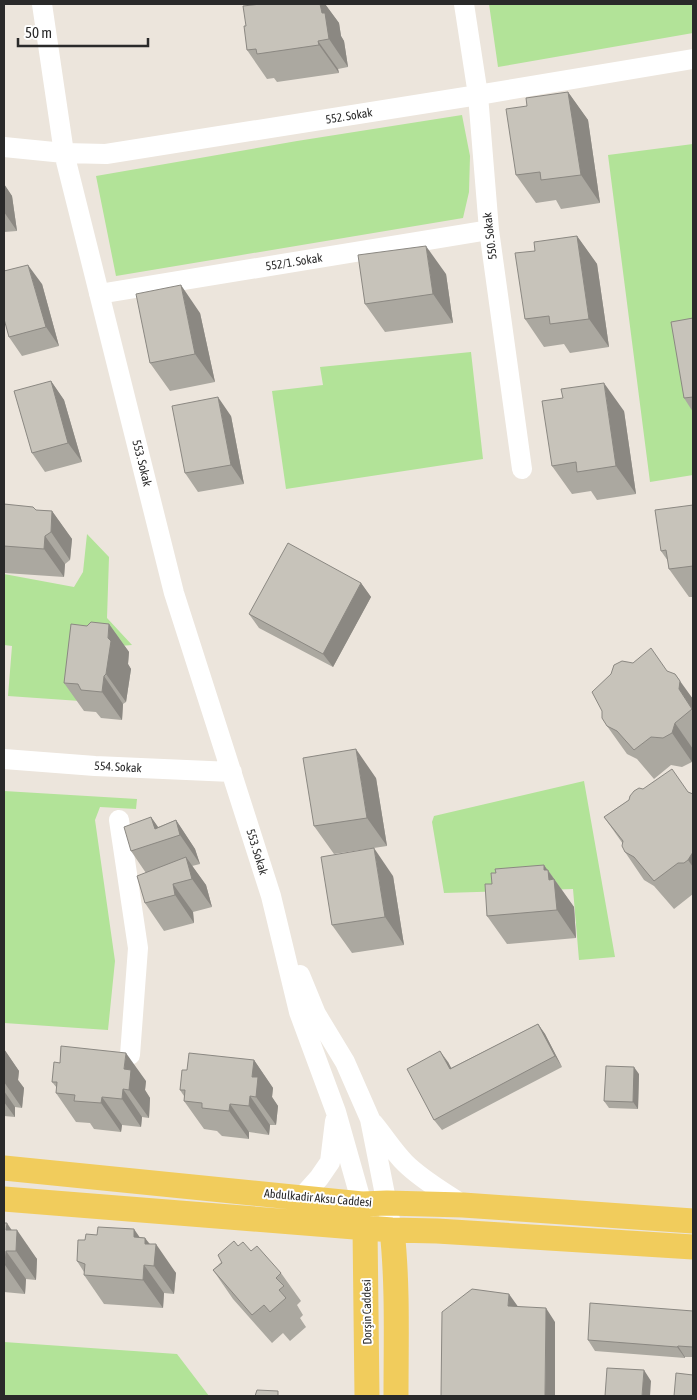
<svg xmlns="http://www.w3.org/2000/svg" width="697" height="1400" viewBox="0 0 697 1400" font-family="'Asap Condensed',sans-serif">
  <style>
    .green { fill: #b2e398 }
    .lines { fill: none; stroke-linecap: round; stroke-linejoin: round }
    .minor { stroke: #fff; stroke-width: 20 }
    .major { stroke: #f1cc5c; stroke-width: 25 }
    .wall { fill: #aba8a0 }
    .shaded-wall { fill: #8b8882 }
    .building { fill: #c7c3ba; stroke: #8b8882 }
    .labels { text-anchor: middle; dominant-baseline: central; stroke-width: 4; stroke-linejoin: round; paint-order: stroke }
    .street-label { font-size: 12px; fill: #2a2a2a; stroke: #fff }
  </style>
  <rect width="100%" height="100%" fill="#ece5dc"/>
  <path class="green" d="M489,4H693V33L498,67Z
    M462,115L470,156L469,192L463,218L116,276L96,176L297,141Z
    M693,144V475L650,482L608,155Z
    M471,352L483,459L286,489L272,391L323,385L320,367Z
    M87,534L109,557L107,618L132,645L82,649L80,701L8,696L12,646L4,645V574L74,587L83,572Z
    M584,781L615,957L579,960L573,889L444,893L432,822L434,816Z
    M4,791L137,799L136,809L100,807L95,820L115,961L108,1030L4,1023Z
    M4,1342L177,1354L209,1396H4Z"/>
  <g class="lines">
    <path class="minor" d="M42,4L64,153L174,593L271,896L299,1012L336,1112L362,1204L364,1218
      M464,4L478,95L489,230L522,469
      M4,147L64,153L106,154L478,95L693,59
      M99,294L489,230
      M4,759L95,766L232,772
      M119,820L138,948L130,1055
      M300,975L316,1014L345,1062L370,1119L392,1230
      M373,1123C384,1136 393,1151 405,1163C422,1180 444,1192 463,1205
      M302,1197L319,1178L330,1162L335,1121"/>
    <path class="major" d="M4,1168L362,1204L387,1203L463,1205L693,1221
      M4,1199L392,1230L437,1231L693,1247
      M365,1228L367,1396
      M392,1230C398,1285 396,1341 396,1396"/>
  </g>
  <path class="wall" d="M261,4H325L339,23L341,36L344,41L348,67L338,69L339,73L277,82L274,78L267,79L247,50L246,26Z
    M568,92L588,120L600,203L561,209L556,200L536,203L516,175L527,106Z
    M4,184L12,196L17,231L4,232Z
    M577,236L597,264L609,347L570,353L564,344L544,347L525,319L535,251Z
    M446,274L453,323L385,332L365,304Z
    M42,284L59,346L22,356L9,337Z
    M200,313L215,382L170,391L150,363Z
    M693,318V412L684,398Z
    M51,381L64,400L82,462L45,472L32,453Z
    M624,411L636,494L597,500L591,491L572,494L552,466Z
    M231,416L244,484L198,492L185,473Z
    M4,504L36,510L52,511L72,539L70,560L65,564L64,577L5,573L4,571Z
    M693,505V597H689L669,569L668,561L661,551Z
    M361,583L371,597L333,667L259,628L249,614Z
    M109,624L129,652L128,664L131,669L126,702L123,704L122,720L101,718L96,712L84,711L64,683L87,626Z
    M667,671L693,699V756L692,762L682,767L671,765L654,779L637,759L627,754L607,726Z
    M376,778L387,846L334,854L314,826Z
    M643,789L688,792L693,794V894L674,909L654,886L644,880L625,852L623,844L604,817L629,800Z
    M151,817L158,827L176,820L195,849L200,864L192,866L206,885L212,907L193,912L194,923L164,931L145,903L146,873L131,851Z
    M548,870L574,907L576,938L507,944L487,916L492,884Z
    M393,876L404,945L352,953L332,925Z
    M538,1024L545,1034L562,1067L442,1130L434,1120L448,1062L451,1068Z
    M4,1049L19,1071L18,1080L24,1088L22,1108L15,1107V1117L4,1116Z
    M254,1060L273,1088L272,1097L278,1106L276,1125H270L269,1135L249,1132V1139L222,1136L217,1131L204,1129L184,1101V1096L180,1090L187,1070Z
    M639,1074L638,1109L609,1108L604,1101Z
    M146,1081L145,1090L150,1098L149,1118L142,1117L141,1127L122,1125L121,1132L94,1129L90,1123L76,1122L56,1093L57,1088L52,1082Z
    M4,1223L11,1230L37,1259L36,1280L26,1279L25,1294L4,1292Z
    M140,1237L145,1238L150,1244L176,1273L174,1294L164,1293L163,1308L104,1304L84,1275V1272L77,1261L85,1240Z
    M238,1246L251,1251L281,1273L301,1301L297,1305L303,1315L300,1318L306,1327L290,1341L283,1333L272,1343L233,1299L213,1270Z
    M693,1311V1357H685V1358L595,1351L588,1340Z"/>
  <path class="shaded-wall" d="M320,4H325L339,23L341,36L344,41L348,67L329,39L322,13Z
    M318,41L338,69L339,73L319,45Z
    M568,92L588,120L600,203L581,175Z
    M4,184L12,196L17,231L4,212Z
    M577,236L597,264L609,347L589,319Z
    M426,246L446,274L453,323L433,294Z
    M28,265L42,284L59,346L46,327Z
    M181,285L200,313L215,382L195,354Z
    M51,381L64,400L82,462L68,443Z
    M604,383L624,411L636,494L616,466Z
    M218,397L231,416L244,484L231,465Z
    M52,511L72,539L70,560L51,532Z
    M45,536L65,564L64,577L44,549Z
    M361,583L371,597L333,667L323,654Z
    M109,624L129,652L128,664L131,669L126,702L106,674Z
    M675,674L693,699V710L679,689Z
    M104,676L123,704L122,720L102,692Z
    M675,723L693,749V756L692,762L672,733Z
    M356,749L376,778L387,846L367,818Z
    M151,817L167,840L155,829Z
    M176,820L195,849L200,864L180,835Z
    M374,848L393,876L404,945L385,917Z
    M693,852V867L688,860Z
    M186,857L206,885L212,907L192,879Z
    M544,865L574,907L576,938L557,910L549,880L544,870Z
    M173,884L193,912L194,923L175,895Z
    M538,1024L545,1034L562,1067L555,1056Z
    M4,1049L19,1071L18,1080L24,1088L22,1108L4,1082Z
    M440,1051L448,1062L457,1079L450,1069Z
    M126,1053L146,1081L145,1090L150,1098L149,1118L129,1090L124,1069Z
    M254,1060L273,1088L272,1097L278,1106L276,1125L256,1097L252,1077Z
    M634,1067L639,1074L638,1109L633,1102Z
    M123,1089L142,1117L141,1127L122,1099Z
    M4,1091L15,1107V1117L4,1102Z
    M250,1096L270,1125L269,1135L249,1106Z
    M102,1097L122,1125L121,1132L101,1103Z
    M230,1104L249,1132V1139L229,1111Z
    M7,1223L17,1238V1230L37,1259L36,1280L16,1251L6,1230Z
    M134,1229L154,1258L134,1237Z
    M145,1238L155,1252L156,1244L176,1273L174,1294L154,1266L145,1244Z
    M6,1251L26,1279L25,1294L5,1265Z
    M144,1265L164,1293L163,1308L143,1280Z
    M509,1294L519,1308L508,1306Z
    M546,1308L555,1322V1396H545Z
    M678,1346L685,1357V1358L677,1347Z
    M644,1370L651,1381L650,1396H642Z"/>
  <path class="building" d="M261,4H320L322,13H325L329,39L318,41L319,45L257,54L256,49L247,50L244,26H246L243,6Z
    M568,92L581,175L541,180L540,172L516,175L506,109L527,106L526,98Z
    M577,236L589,319L550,324L549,316L525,319L515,253L535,251L534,242Z
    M426,246L433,294L365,304L358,255Z
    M28,265L46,327L9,337L4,319V271Z
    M181,285L195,354L150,363L136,294Z
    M693,318V397L684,398L671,322Z
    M51,381L68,443L32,453L14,391Z
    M604,383L616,466L577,472L576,462L552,466L542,401L563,398L561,389Z
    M218,397L231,465L185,473L172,406Z
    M4,504L33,507L36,510L52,511L51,532L45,536L44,549L4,546Z
    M693,505V566L669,569L666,550L661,551L655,510Z
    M288,543L361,583L323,654L249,614Z
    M91,622L109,624L108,638L111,641L106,674L104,676L102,692L81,690L78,684L64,683L71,624L87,626Z
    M651,648L667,671L675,674L680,681L679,689L692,709L675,723L672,733L663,738L651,737L634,750L617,731L607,726L602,718V711L592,692L611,674L614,665L622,661L633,663Z
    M356,749L367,818L314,826L303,758Z
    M672,769L688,792L693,794V852L688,860L684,863H678L654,881L634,857L625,852L622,846L623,841L604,817L629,800L630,796L634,791L639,788L643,789Z
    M151,817L155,829L176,820L180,835L131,851L124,827Z
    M374,848L385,917L332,925L321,857Z
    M186,857L192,879L173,884L175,895L145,903L137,876Z
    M544,865V870H548L549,880L554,879L557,910L487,916L485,884H492L491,873H496L495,869Z
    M538,1024L555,1056L434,1120L407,1069L440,1051L450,1069Z
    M61,1046L126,1053L124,1069L131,1070L129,1090L123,1089L122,1099L102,1097L101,1103L74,1101L75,1095L56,1093L57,1082H52L54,1062L60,1063Z
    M189,1053L254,1060L252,1077H258L256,1097L250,1096L249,1106L230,1104L229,1111L202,1108V1103L184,1101L185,1090H180L182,1070H187Z
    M606,1066L634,1067L633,1102L604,1101Z
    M4,1223H7L6,1230H17L16,1251H6L5,1265H4Z
    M98,1227L134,1229V1237L145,1238V1244H156L154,1266L144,1265L143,1280L84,1275L85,1264L77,1261L78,1240H85L86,1234L97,1235Z
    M234,1241L238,1246L243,1242L251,1251L257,1246L281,1273L276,1278L284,1286L279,1290L286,1298L270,1312L264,1305L252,1315L213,1270L222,1263L218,1255Z
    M472,1289L509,1294L508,1306L546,1308L545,1396H441L442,1312Z
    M590,1303L693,1311V1347L678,1346L677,1347L588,1340Z
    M607,1368L644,1370L642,1396H605Z
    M676,1373L693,1375V1396H674Z
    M257,1390L278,1391V1396H255Z"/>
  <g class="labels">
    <g class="street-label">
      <text transform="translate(349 116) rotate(-9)">552. Sokak</text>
      <text transform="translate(490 236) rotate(-97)">550. Sokak</text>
      <text transform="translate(294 262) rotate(-9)">552/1. Sokak</text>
      <text transform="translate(142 463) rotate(76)">553. Sokak</text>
      <text transform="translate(118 767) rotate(3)">554. Sokak</text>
      <text transform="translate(257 852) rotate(73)">553. Sokak</text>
      <text transform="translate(318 1198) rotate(5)">Abdulkadir Aksu Caddesi</text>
      <text transform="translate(367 1312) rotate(-91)">Dorşin Caddesi</text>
    </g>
  </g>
  <rect width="697" height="1400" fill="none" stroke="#2a2a2a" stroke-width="10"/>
  <path d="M18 38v8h130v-8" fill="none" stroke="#2a2a2a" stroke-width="2.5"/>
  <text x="25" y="38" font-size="15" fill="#2a2a2a" stroke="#ffffff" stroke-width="4" paint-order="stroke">50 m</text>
</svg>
